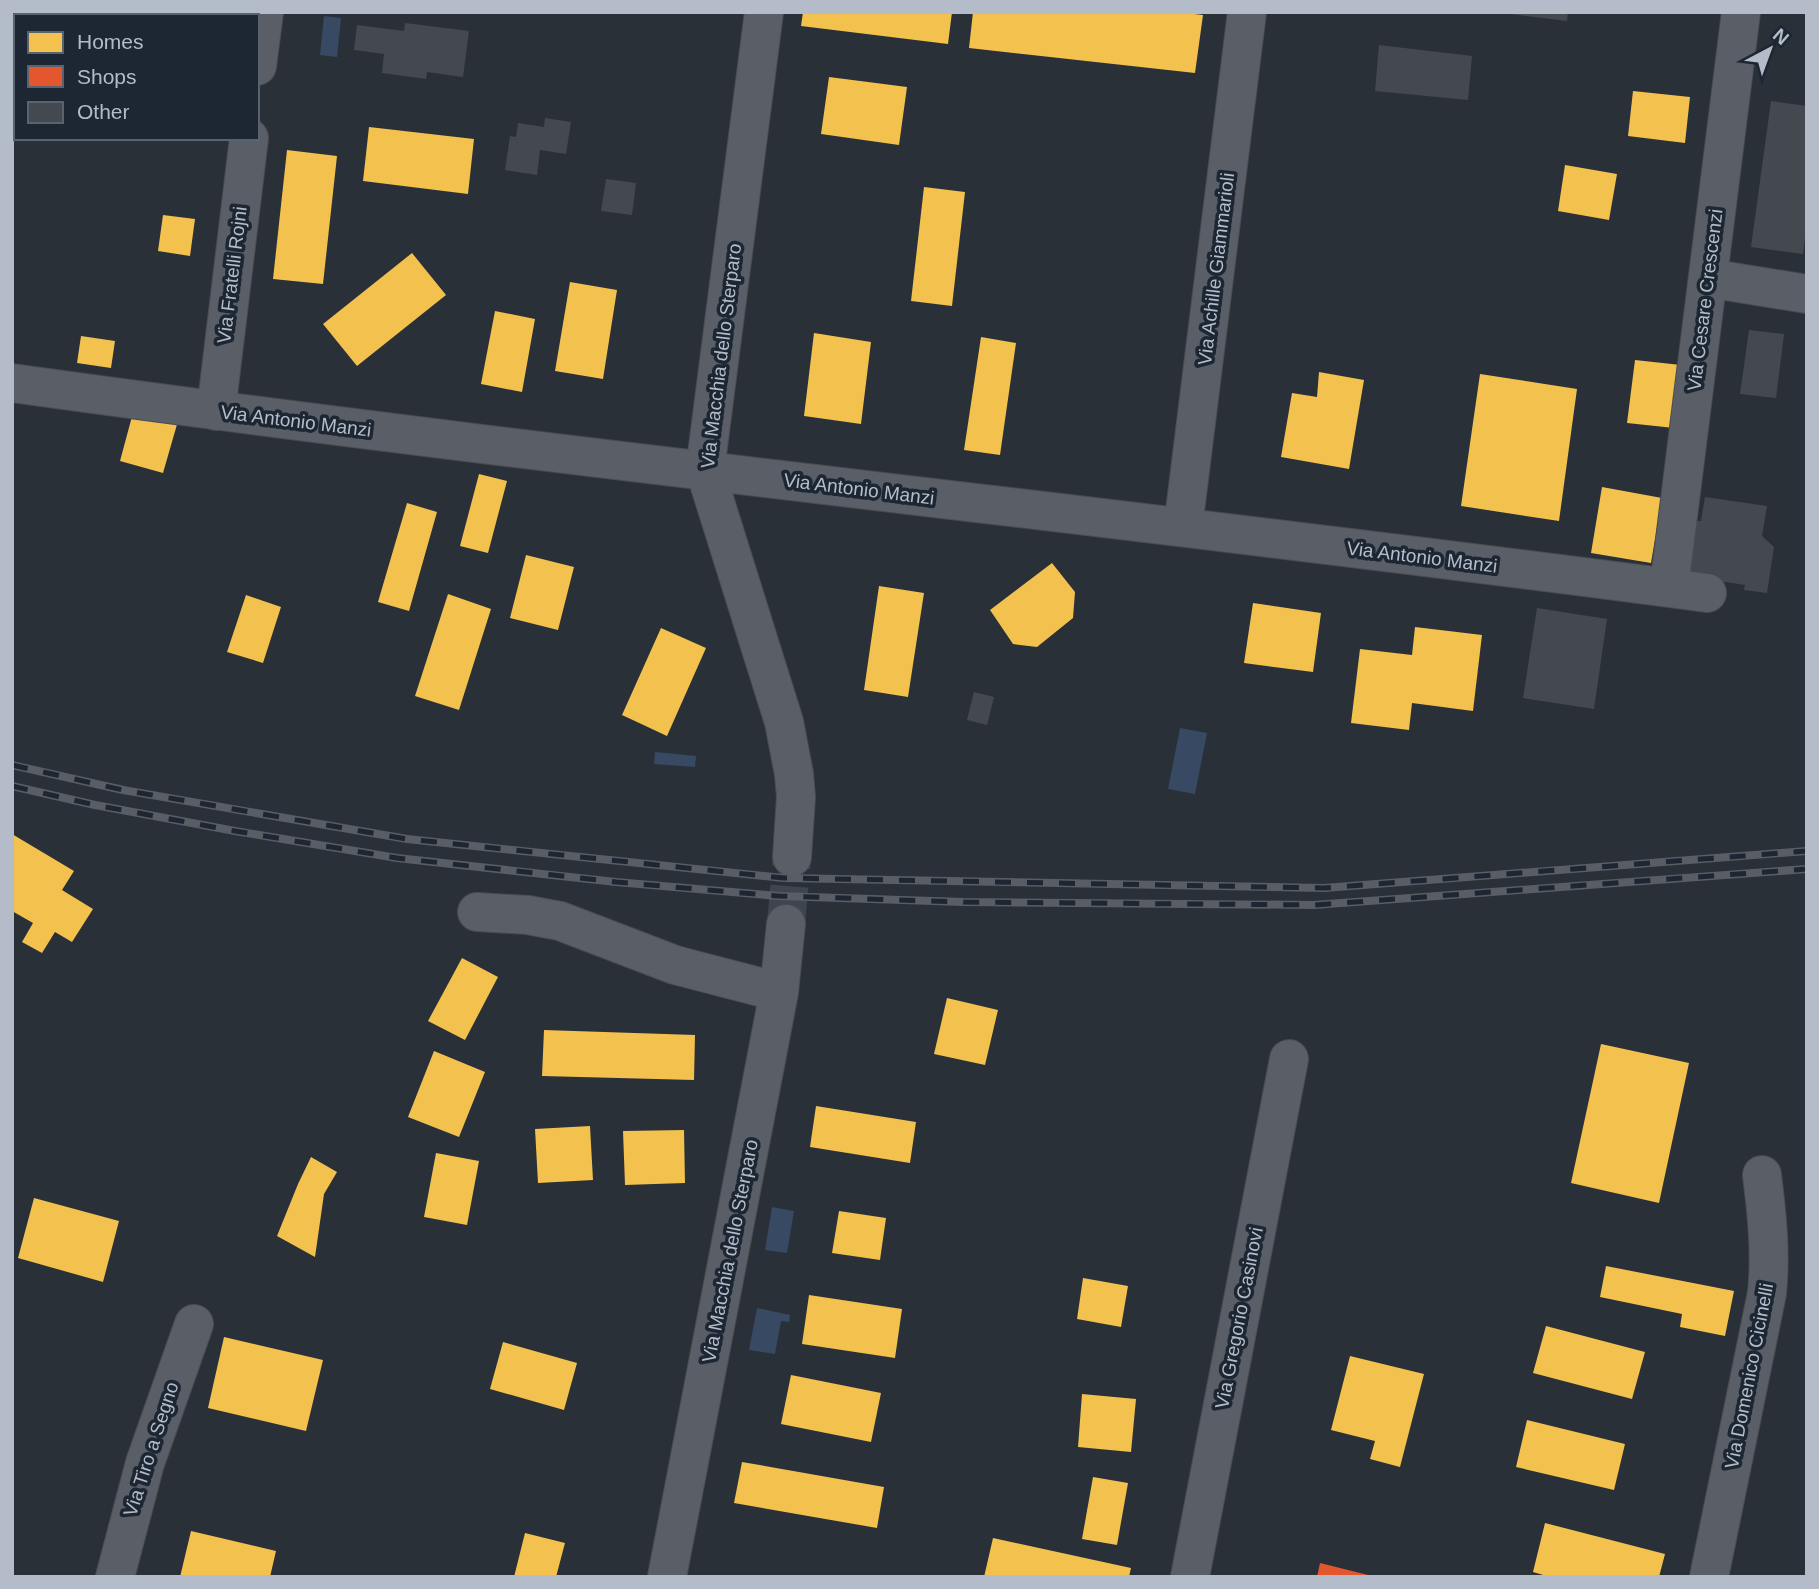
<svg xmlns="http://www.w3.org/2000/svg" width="1819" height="1589" viewBox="0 0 1819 1589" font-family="Helvetica,sans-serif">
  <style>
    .water { fill: #384963 }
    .homes { fill: #f2c14e }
    .shops { fill: #e4572e }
    .building { fill: #444950 }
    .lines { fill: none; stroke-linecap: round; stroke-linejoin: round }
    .minor-tunnel { stroke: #3f454e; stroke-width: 38; stroke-dasharray: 38 19; stroke-linecap: butt }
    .minor-casing { stroke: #484c53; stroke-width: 40 }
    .minor { stroke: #5a5e66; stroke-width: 38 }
    .rail-casing { stroke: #595d64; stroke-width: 8 }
    .rail { stroke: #1d2633; stroke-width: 5; stroke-dasharray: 16; stroke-linecap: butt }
    .labels { text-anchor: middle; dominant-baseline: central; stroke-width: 7; stroke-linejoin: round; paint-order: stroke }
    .street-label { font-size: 19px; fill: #b4bcc9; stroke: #1d2633 }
  </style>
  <rect width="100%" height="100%" fill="#2a3038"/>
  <path class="water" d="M324,16L341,18L337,57L320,55Z
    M1180,728L1207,733L1195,794L1168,789Z
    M655,752L696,756L695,767L654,764Z
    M772,1207L794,1211L787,1253L765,1250Z
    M757,1308L790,1315L789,1322L781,1321L775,1354L749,1350Z"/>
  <path class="homes" d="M803,12H952L948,44L801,26Z
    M973,12H1177L1203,15L1195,73L969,48Z
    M829,77L907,87L899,145L821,134Z
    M1633,91L1690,97L1685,143L1628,136Z
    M369,127L474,139L468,194L363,181Z
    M287,150L337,156L323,284L273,279Z
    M1565,165L1617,174L1609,220L1558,211Z
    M924,187L965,192L952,306L911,301Z
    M163,215L195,219L190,256L158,251Z
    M412,253L446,295L357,366L323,324Z
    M570,282L617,290L603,379L555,371Z
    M495,311L535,319L522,392L481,384Z
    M814,333L871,342L861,424L804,416Z
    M81,336L115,341L111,368L77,363Z
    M981,337L1016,343L1000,455L964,450Z
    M1635,360L1681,365L1674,428L1627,423Z
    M1319,372L1364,380L1349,469L1281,457L1292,393L1317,397Z
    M1480,374L1577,389L1559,521L1461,506Z
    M134,409L178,421L163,473L120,461Z
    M479,474L507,481L488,553L460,546Z
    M1602,487L1662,498L1651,563L1591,553Z
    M407,503L437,512L409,611L378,602Z
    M526,555L574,567L558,630L510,618Z
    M1052,563L1075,592L1073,618L1037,647L1013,644L990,610Z
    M879,586L924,593L908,697L864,690Z
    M448,594L491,609L459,710L415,696Z
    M246,595L281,607L263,663L227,652Z
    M1253,603L1321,613L1313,672L1244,663Z
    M1415,627L1482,635L1473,711L1412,703L1409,730L1351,723L1360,649L1412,655Z
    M661,628L706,648L667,736L622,715Z
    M12,834L74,871L62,890L93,909L72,942L55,932L42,953L22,942L33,923L12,911Z
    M462,958L498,977L465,1040L428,1021Z
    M947,998L998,1010L985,1065L934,1054Z
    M544,1030L695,1035L694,1080L542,1076Z
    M1601,1044L1689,1063L1659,1203L1571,1183Z
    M434,1051L485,1072L459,1137L408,1117Z
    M816,1106L916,1122L910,1163L810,1147Z
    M590,1126L593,1180L538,1183L535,1129Z
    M684,1130L685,1183L625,1185L623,1131Z
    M436,1153L479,1161L467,1225L424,1217Z
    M311,1157L337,1172L324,1194L315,1257L277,1236L298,1184Z
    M34,1198L119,1221L103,1282L18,1258Z
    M839,1211L886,1218L880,1260L832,1253Z
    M1606,1266L1734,1291L1725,1336L1680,1327L1682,1314L1600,1297Z
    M1083,1278L1128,1286L1121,1327L1077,1319Z
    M809,1295L902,1309L895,1358L802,1344Z
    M1546,1326L1645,1352L1632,1399L1533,1373Z
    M224,1337L323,1360L306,1431L208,1408Z
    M503,1342L577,1363L564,1410L490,1389Z
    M1350,1356L1424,1374L1400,1467L1370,1459L1375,1441L1331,1430Z
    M791,1375L881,1393L871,1442L781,1424Z
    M1082,1394L1136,1399L1131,1452L1078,1447Z
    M1527,1420L1625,1444L1614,1490L1516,1467Z
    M742,1462L884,1487L877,1528L734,1503Z
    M1093,1477L1128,1483L1117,1545L1082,1539Z
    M1545,1523L1665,1554L1659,1577H1550L1533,1572Z
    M191,1531L276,1551L270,1577H180Z
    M525,1533L565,1543L556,1577H514Z
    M993,1538L1131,1568L1129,1577H984Z"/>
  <path class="shops" d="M1320,1563L1372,1576V1577H1317Z"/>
  <path class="building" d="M1511,12H1568L1567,21L1511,14Z
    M405,23L469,31L463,77L427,72L426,79L382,73L384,54L354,50L357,25L404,31Z
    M1379,45L1472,56L1468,100L1375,91Z
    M1771,101L1807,106V222L1803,254L1751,247Z
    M545,118L571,122L566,154L540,150L537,175L505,170L510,136L516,137L518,123L544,127Z
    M606,179L636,183L632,215L601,211Z
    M1749,330L1784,334L1776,398L1740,394Z
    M1705,497L1767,506L1762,536L1774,547L1767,593L1744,590L1745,585L1688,576L1696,521H1701Z
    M1537,608L1607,619L1594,709L1523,698Z
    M974,692L994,697L987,725L967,720Z"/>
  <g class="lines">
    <path class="minor-tunnel" d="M786,924L792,857"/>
    <g class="minor-casing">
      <path id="minor" d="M764,12L705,470L784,722L794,774L796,797L792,857
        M257,66L264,12
        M1708,278L1807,294
        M12,383C576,461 1142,518 1707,593
        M216,411L249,138
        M1183,527L1247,12
        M1669,588L1741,12
        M477,912L528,915L560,921L675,965L779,992
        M115,1577L145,1463L194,1324
        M667,1577L779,992L786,924
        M1190,1577L1289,1059
        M1709,1577L1767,1293C1771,1253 1767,1215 1762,1175"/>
    </g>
    <use href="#minor" class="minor"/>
    <g class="rail-casing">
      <path id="rail" d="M12,765L123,790L407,839L784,878L1324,888L1807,851
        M12,786L95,805L235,831L397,858L616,882L778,896L964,902L1314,905L1807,869"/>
    </g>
    <use href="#rail" class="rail"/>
  </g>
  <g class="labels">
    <g class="street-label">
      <text transform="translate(1216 269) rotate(-83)">Via Achille Giammarioli</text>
      <text transform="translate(232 275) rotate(-83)">Via Fratelli Rojni</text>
      <text transform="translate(1705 300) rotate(-83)">Via Cesare Crescenzi</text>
      <text transform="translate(721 356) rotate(-83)">Via Macchia dello Sterparo</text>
      <text transform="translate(296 421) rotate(7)">Via Antonio Manzi</text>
      <text transform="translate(859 489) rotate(7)">Via Antonio Manzi</text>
      <text transform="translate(1422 557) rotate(7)">Via Antonio Manzi</text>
      <text transform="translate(730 1251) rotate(-79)">Via Macchia dello Sterparo</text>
      <text transform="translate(1239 1318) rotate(-79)">Via Gregorio Casinovi</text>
      <text transform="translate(1749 1376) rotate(-79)">Via Domenico Cicinelli</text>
      <text transform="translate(151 1449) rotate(-72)">Via Tiro a Segno</text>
    </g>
  </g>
  <rect width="1819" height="1589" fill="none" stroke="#b4bcc9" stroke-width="28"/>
  <rect x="14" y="14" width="245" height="126" fill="#1d2633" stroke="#59626f" stroke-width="2"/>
  <rect x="28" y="32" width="35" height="21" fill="#f2c14e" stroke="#59626f" stroke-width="2"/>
  <text x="77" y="49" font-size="21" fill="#b4bcc9">Homes</text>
  <rect x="28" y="66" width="35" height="21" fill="#e4572e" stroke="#59626f" stroke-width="2"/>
  <text x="77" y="84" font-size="21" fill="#b4bcc9">Shops</text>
  <rect x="28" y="102" width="35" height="21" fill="#444950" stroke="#59626f" stroke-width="2"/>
  <text x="77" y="119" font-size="21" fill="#b4bcc9">Other</text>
  <g transform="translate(1770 49) rotate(41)" stroke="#1d2633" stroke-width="5" paint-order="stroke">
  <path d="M0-5L12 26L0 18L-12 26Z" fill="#b4bcc9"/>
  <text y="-10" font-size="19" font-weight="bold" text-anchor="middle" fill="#b4bcc9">N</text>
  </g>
</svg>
